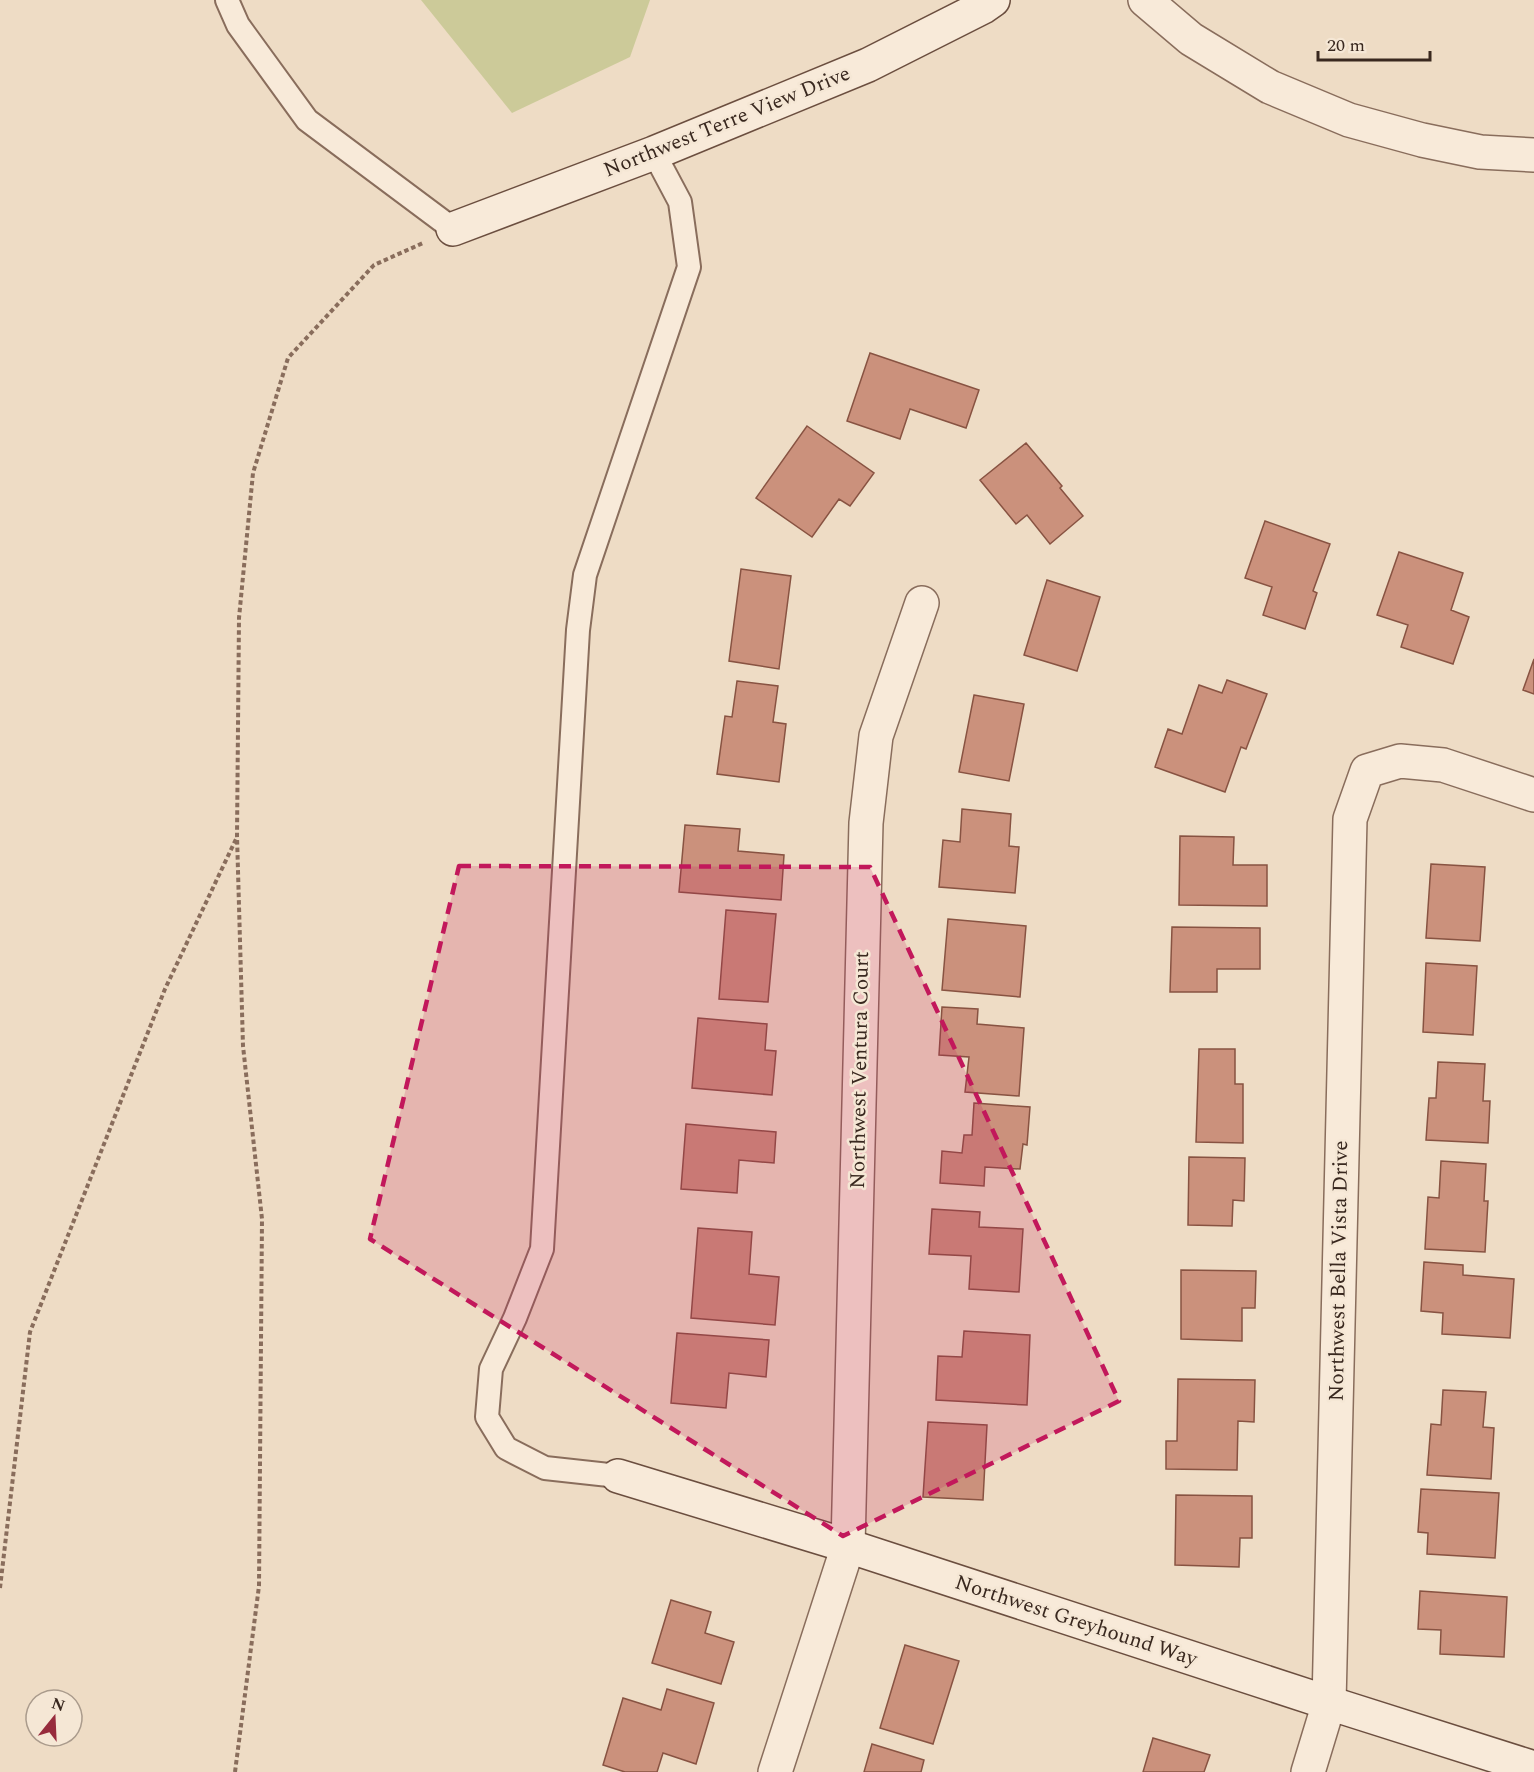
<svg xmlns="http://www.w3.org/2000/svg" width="1534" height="1772" viewBox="0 0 1534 1772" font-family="Spectral,serif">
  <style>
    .green { fill: #ccca99 }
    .building { fill: #cb917c; stroke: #885342; stroke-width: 1.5 }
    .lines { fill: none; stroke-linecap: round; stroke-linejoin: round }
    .lane-casing { stroke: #896d5c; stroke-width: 26 }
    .street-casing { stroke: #896d5c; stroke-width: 36 }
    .secondary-casing { stroke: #6b4e3f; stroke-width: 36 }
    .path { stroke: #896d5c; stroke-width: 4; stroke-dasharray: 4.5 3; stroke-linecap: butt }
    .lane { stroke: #f8ead9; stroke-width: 22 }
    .street { stroke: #f8ead9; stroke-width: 33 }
    .secondary { stroke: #f8ead9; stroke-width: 33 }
    .marked { fill: #c2185b; fill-opacity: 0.2; stroke: #c2185b; stroke-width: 4.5; stroke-dasharray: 12 8; stroke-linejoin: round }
    .labels { text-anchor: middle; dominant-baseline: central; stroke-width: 5; stroke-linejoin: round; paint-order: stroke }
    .street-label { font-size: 21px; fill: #39281f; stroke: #f5e7d5 }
  </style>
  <rect width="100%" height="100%" fill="#eedcc5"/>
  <path class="green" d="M421,0H650L630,57L512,113Z"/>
  <path class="building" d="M870,353L979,390L966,428L910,409L900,439L847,421Z
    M807,426L874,473L850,506L839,499L812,537L756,498Z
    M1026,443L1062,486L1060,488L1083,516L1050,544L1027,515L1016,524L980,480Z
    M1265,521L1330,544L1313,591L1317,593L1305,629L1263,615L1272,587L1245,578Z
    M1399,552L1463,573L1451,610L1469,617L1453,664L1401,647L1408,625L1377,615Z
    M741,569L791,576L779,669L729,661Z
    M1047,580L1100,597L1077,671L1024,655Z
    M1534,659V694L1523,690Z
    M1227,680L1267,694L1246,749L1241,747L1225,792L1155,767L1168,729L1182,734L1199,685L1222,693Z
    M737,681L778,686L773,722L786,724L779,782L717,774L725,716L732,717Z
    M974,695L1024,704L1009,781L959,772Z
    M962,809L1011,814L1009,846L1019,847L1015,893L939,887L943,840L960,842Z
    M685,825L740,829L738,851L784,855L781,900L679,892Z
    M1180,836L1234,837L1233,865H1267V906L1179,905Z
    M1431,864L1485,867L1480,941L1426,938Z
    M726,910L776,914L768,1002L719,999Z
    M948,919L1026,926L1020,997L942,990Z
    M1172,927L1260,928V969H1217V992H1170Z
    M1426,963L1477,966L1473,1035L1423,1032Z
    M942,1007L978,1009L977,1024L1024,1028L1019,1096L965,1092L969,1057L939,1055Z
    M698,1018L767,1024L765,1050L776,1051L772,1095L692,1088Z
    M1199,1049H1235V1084H1243V1143L1196,1142Z
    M1438,1062L1485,1064L1483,1101H1490L1488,1143L1426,1140L1429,1098H1436Z
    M974,1103L1030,1107L1027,1145L1023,1144L1020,1169L985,1167L984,1186L940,1183L942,1151L962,1153L964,1135H972Z
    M686,1124L776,1132L774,1163L739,1160L737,1193L681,1189Z
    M1189,1157L1245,1158L1244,1201L1233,1200L1232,1226L1188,1225Z
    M1441,1161L1486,1164L1484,1201H1488L1485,1252L1425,1249L1428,1197L1439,1198Z
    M932,1209L980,1212L979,1227L1023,1229L1019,1292L969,1289L971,1256L929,1254Z
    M698,1228L752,1232L749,1274L779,1277L775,1325L691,1318Z
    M1424,1262L1463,1265V1275L1514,1279L1510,1338L1442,1334L1443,1313L1421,1311Z
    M1181,1270L1256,1271L1255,1308H1242V1341L1181,1339Z
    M964,1331L1030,1335L1027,1405L936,1400L938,1356L962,1357Z
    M677,1333L769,1340L766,1377L729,1373L726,1408L671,1403Z
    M1178,1379L1255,1380L1254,1422L1238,1421L1237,1470L1166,1469V1441H1177Z
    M1443,1390L1486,1392L1483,1427L1494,1428L1491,1479L1427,1475L1431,1424L1441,1425Z
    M928,1422L987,1425L983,1500L923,1497Z
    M1421,1489L1499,1493L1495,1558L1427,1554L1428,1533L1418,1532Z
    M1176,1495L1252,1496V1538H1240L1239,1567L1175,1565Z
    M1420,1591L1507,1597L1504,1657L1440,1654L1441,1630L1418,1629Z
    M671,1600L711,1612L705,1633L734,1642L721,1684L652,1663Z
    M905,1645L959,1661L933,1744L880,1728Z
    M667,1689L714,1703L696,1764L663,1753L657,1772H625L603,1765L623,1698L661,1710Z
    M1153,1738L1210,1755L1204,1772H1143Z
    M872,1744L924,1760L921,1772H864Z"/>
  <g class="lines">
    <g class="lane-casing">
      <path id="lane" d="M227,0L238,25L307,120L453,229
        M618,1476L545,1468L506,1448L487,1417L491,1369L515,1318L542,1249L578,630L585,575L689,267L680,202L654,153"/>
    </g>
    <g class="street-casing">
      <path id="street" d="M1145,0L1191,39L1270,87L1349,120L1422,140L1480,152L1534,155
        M775,1772L848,1546L866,823L876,736L922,603
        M1308,1772L1329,1703L1350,819L1367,771L1400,761L1443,765L1534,795"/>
    </g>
    <g class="secondary-casing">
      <path id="secondary" d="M453,229L654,153L868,65L983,7L993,0
        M618,1476L848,1546L1329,1703L1534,1768"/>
    </g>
    <path class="path" d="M0,1588L30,1332L165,989L237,837
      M235,1772L259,1586L262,1219L243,1046L237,836L239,618L253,473L288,358L374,265L423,243"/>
    <use href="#lane" class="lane"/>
    <use href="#street" class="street"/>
    <use href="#secondary" class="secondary"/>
  </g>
  <path class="marked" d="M459,866L870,867L1119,1401L843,1536L370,1239Z"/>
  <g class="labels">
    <g class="street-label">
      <text transform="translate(727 122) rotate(-22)">Northwest Terre View Drive</text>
      <text transform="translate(860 1070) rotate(-89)">Northwest Ventura Court</text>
      <text transform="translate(1339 1271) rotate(-89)">Northwest Bella Vista Drive</text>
      <text transform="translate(1076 1621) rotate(18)">Northwest Greyhound Way</text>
    </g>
  </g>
  <g transform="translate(54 1718) rotate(18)"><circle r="28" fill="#f5e7d5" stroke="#aa9b8c" stroke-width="1.5"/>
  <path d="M0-4.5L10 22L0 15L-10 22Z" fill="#972c3d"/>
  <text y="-9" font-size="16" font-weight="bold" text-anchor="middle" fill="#39281f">N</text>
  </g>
  <path d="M1318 51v9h112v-9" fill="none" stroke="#39281f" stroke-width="3"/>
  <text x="1327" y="51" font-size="18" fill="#39281f" stroke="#f5e7d5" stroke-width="4.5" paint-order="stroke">20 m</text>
</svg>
